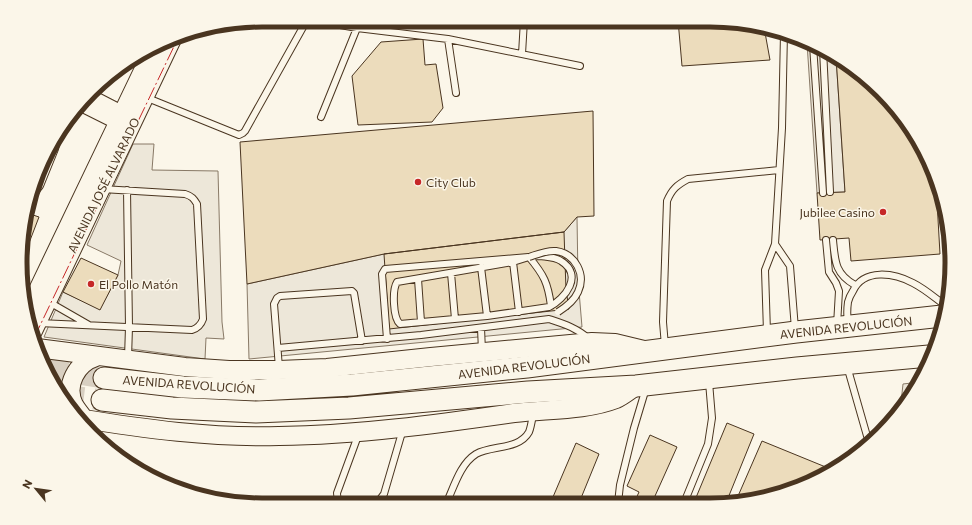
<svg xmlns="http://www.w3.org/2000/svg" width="972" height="525" viewBox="0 0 972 525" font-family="Commissioner,sans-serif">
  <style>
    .parking { fill: #ede7d9; stroke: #887966 }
    .building { fill: #ecdcbc; stroke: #4a3520 }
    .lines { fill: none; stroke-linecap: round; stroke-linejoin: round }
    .primary-tunnel { stroke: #d8cfc1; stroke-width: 21; stroke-dasharray: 21 10; stroke-linecap: butt }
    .lane-casing { stroke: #4a3520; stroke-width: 8 }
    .street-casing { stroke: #4a3520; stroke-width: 15 }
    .secondary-casing { stroke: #4a3520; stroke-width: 20 }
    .primary-casing { stroke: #4a3520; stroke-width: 23 }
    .lane { stroke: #fbf6e9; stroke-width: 6 }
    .street { stroke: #fbf6e9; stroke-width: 13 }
    .secondary { stroke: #fbf6e9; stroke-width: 18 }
    .primary { stroke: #fbf6e9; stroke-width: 21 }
    .lane-bridge-casing { stroke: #4a3520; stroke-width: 8; stroke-linecap: butt }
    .lane-bridge { stroke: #fbf6e9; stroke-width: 6 }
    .power { stroke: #c62828; stroke-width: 1; stroke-dasharray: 14 3 2 3; stroke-linecap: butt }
    .poi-dot { fill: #c62828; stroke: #fbf6e9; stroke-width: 1.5 }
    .labels { text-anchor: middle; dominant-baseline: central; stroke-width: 3; stroke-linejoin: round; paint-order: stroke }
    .poi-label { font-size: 12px; fill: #4a3520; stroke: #fbf6e9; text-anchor: start }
    .street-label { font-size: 12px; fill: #4a3520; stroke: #fbf6e9 }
    .rim { fill: none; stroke: #4a3520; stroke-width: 5 }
  </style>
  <rect width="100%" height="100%" fill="#fbf6e9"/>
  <path class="parking" d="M807,43L831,52L836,57L845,192L817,193Z
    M133,144H154L152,170L218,171L222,322L224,339L206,338L205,359L44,337L63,292L100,309L118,275L121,261L87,245Z
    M577,217L578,279L582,327L249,359L247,284L384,254L564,232Z
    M920,382V384L900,412L903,384Z"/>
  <path class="building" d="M678,20L725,21L764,27L770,60L682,66Z
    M423,39L425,65L436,64L443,108L432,122L358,125L352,76L381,42Z
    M836,57L902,115L936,184L940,254L851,261L849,238L820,240L817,193L845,192Z
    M593,111L594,216L577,217L564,232L384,254L247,284L240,142Z
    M27,213L39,217L24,256H23Z
    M564,232L566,290L569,309L389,329L384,254Z
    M81,258L118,275L100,310L63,292Z
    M727,423L754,434L726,503H703L695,500Z
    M650,435L677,447L655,496L664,500L663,503H634L639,492L627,486Z
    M762,441L833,470L802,487L741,503H735Z
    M576,443L599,454L579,503L550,504Z"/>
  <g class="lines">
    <path class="primary-tunnel" d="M47,369L104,378
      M63,395L102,400"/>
    <g class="lane-casing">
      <path id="lane" d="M312,20L357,28L448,39L456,93
        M448,39L580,66
        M813,45L823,193
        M823,49L830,192
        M522,54L524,20
        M145,97L239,135L243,133L245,131L307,20
        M321,117L357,28
        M127,190L129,327L128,358
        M826,240L829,272L836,283L839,291L837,325
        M833,240C835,261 835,274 855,285
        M775,244L790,266L795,329
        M513,262L519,312
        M481,267L487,316
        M451,273L455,319
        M418,279L421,322
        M49,302L89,325
        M39,323L192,330C198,328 201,325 203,319L197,204C194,199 192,196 185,194L102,189
        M848,323C847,316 847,309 848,302C849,298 851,294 853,291C864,268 894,273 913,283C925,289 935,298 946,306
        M481,328L482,351
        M767,332L765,270L775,244L782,128L784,33
        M387,339L382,274L385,269L540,256C547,257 555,257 561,261C584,275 565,299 549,307L487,316L400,324C393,318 392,290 397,282L513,262L529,257C544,275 548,283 551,306
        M665,346L663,322L667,201C672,189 677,185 688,179L779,170
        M278,348L421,335L549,319C564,324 577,328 589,339
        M847,366L867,436L871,441
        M279,368L274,304L277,298L280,296L352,291L354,293L362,341
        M359,433L337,493C337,498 338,500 343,502L373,504L378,502L384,494L403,429
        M618,503L620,485L634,428L646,388
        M684,503L708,444L712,418L709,382
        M446,504C454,487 460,464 476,454C492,445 519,450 529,432C531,427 532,420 533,414"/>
    </g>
    <g class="street-casing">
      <path id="street" d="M90,96L123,113
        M82,105L118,123
        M33,189L37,184L52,147"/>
    </g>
    <g class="secondary-casing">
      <path id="secondary" d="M28,311L153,50
        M33,331L172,39
        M37,348L185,367L229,370H279L327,368L431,357L592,342L615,343L644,350
        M78,418C144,429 212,438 279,436C358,435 437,424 514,413C547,409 585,411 616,399C623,396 630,390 636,386
        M85,420C81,415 77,410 74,405C64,385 77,363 96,357"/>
    </g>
    <g class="primary-casing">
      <path id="primary" d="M104,378L183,387L259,390L352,385L527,367L796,332L942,316
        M102,400L172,408L256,412L349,408L528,392L636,386L797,368L929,356"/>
    </g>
    <use href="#lane" class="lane"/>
    <use href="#street" class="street"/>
    <use href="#secondary" class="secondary"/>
    <use href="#primary" class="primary"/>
    <g class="lane-bridge-casing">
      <path id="lane-bridge" d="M529,257C538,254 547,250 556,251C576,254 586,275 578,292C574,301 566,307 558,312"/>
    </g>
    <use href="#lane-bridge" class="lane-bridge"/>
    <path class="power" d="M34,338L179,36"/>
  </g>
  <g class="poi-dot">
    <circle cx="418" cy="182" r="4"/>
    <circle cx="883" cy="212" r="4"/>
    <circle cx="91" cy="284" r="4"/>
  </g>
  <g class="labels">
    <g class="poi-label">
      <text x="426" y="182">City Club</text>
      <text x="875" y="212" text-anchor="end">Jubilee Casino</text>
      <text x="99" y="284">El Pollo Matón</text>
    </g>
    <g class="street-label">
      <text transform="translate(103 185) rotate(-64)">AVENIDA JOSÉ ALVARADO</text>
      <text transform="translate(846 327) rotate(-6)">AVENIDA REVOLUCIÓN</text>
      <text transform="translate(524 366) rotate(-7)">AVENIDA REVOLUCIÓN</text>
      <text transform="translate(189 384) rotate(4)">AVENIDA REVOLUCIÓN</text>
    </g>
  </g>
  <path d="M0 0H972V525H0ZM262 27H710A235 235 0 0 1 945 262V263A235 235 0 0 1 710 498H262A235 235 0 0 1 27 263V262A235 235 0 0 1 262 27Z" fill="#fbf6e9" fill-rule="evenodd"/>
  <path class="rim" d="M262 27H710A235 235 0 0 1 945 262V263A235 235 0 0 1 710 498H262A235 235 0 0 1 27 263V262A235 235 0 0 1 262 27Z"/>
  <g transform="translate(36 489) rotate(299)" stroke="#fbf6e9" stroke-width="3" paint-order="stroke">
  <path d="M0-3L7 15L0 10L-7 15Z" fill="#4a3520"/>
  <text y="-6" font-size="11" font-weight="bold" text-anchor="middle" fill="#4a3520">N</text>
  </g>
</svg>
